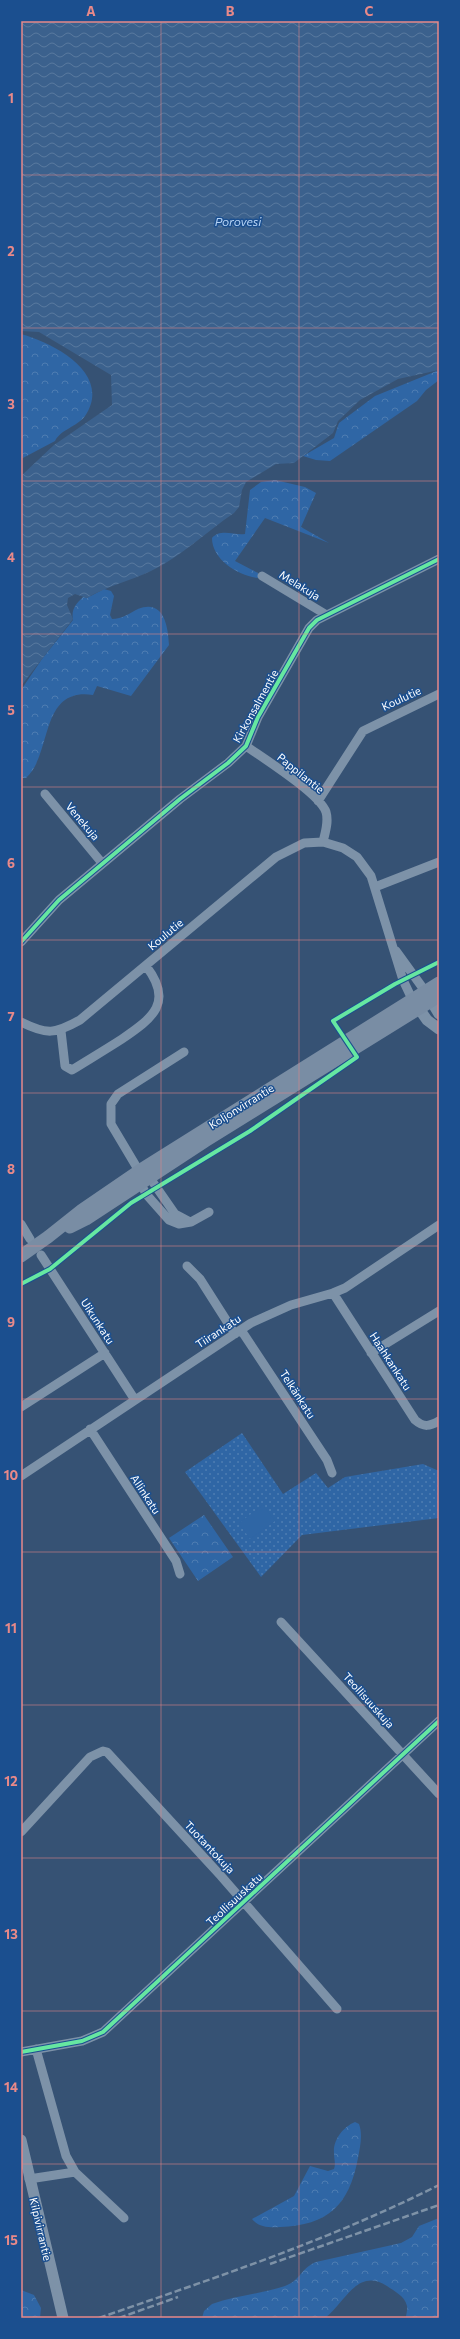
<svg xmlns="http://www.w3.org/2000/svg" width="460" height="2339" viewBox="0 0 460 2339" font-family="Commissioner,sans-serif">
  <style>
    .forest { fill: url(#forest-crowns) }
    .park { fill: url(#park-dots) }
    .pitch { fill: #2f66a5 }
    .water { fill: url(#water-waves) }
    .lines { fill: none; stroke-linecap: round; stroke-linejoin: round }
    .minor { stroke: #7d92a8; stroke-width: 9 }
    .tertiary { stroke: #7d92a8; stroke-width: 11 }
    .secondary { stroke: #798da4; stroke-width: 13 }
    .rail { stroke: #7e92a7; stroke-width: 2.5; stroke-dasharray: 7 3; stroke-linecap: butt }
    .cycleway-casing { stroke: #1b4f8f; stroke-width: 6 }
    .cycleway { stroke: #66e7a1; stroke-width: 4 }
    .grid { fill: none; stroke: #e88989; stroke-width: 1; stroke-opacity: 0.55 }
    .labels { text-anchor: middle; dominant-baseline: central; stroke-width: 3; stroke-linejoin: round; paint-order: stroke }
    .street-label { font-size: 11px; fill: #fff; stroke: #1b4f8f }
    .water-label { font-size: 12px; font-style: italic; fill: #b5d3f5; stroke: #1b4f8f }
    .neatline { fill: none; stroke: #e88989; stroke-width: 1.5 }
    .grid-label { font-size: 13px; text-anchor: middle; font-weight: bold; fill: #e88989 }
  </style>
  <defs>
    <pattern id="forest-crowns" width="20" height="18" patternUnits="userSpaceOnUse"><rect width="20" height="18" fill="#2f66a5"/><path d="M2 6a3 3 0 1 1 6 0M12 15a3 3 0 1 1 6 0" fill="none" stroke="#4e7db2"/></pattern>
    <pattern id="park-dots" width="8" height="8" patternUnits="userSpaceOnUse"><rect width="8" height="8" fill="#2f66a5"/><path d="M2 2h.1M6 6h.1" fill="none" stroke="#4e7db2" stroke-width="1.8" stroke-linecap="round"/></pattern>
    <pattern id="water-waves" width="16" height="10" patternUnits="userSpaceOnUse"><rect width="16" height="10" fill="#3b618d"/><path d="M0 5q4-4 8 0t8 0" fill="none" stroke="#58799e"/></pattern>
  </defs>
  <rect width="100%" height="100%" fill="#365274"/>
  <path class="forest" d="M21,334C54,343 113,374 85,416C77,427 61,429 55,441L21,459Z
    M439,370V380L426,390L417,401L330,461L316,460L303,456L334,438L339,423L375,396Z
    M275,480L305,487L316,493L301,527L329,543L265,518L235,561L258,573V578C239,576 212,560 212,538C221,528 235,536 245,534L250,490L261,482Z
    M104,589L111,591L114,596L110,615L112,619C122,619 130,613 138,609C164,599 168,626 169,645L131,696L97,686L93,695C39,687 53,754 26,778H21V690L42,659L73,620C71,609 76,604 83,597L87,598Z
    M204,1515L233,1557L198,1581L169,1538Z
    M355,2122L359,2124C363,2135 360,2147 358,2158C349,2206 328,2225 280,2227C270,2228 258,2227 252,2219L294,2196L310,2166L328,2171L334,2169C336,2164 334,2159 334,2153C333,2140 343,2127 355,2122Z
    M439,2218V2318H406C406,2314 408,2309 407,2306C405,2296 394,2291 387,2286C357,2267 345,2303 325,2318H202L204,2311L212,2304C236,2295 262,2294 285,2286C301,2280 300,2269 316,2262L401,2243L412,2237L419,2226Z
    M21,2290L34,2295L41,2308L40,2318H21Z"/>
  <path class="park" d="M242,1433L283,1494L316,1473L328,1488L345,1477L423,1464L439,1471V1518L302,1535L261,1577L185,1472Z"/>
  <path class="pitch" d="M263,1505L275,1521L250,1539L239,1523Z"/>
  <path class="water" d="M21,21H439V370L398,379L360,400L338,421L333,433L294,463L276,464L246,482L242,490L239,507L234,513C206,532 182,556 151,571C130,581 107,586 87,598L75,594L68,598L67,605L73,619L21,686V476L54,445L112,405L111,375L39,332L21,331Z"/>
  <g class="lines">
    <path class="minor" d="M262,576L325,614
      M246,746C263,758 320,794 326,812C329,822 325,833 323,842L343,848L357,857L371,876L403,980L412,999
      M45,794L102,863
      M318,801L363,731L439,694
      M375,887L439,862
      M21,942L59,900L180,799L228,763L246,746L258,717L309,628L317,620L439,559
      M396,951L425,991
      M21,1022C47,1035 55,1034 80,1020L276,857L304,843L323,842
      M61,1031L65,1066L72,1070C88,1060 105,1050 122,1039C153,1018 174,1002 146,966
      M184,1052L118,1094L111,1104V1124L139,1171L141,1184L146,1194L169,1220L179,1224L191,1222L209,1212
      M144,1175L150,1178L175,1214L190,1222
      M21,1224L30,1239
      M41,1255L135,1400
      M187,1266L200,1279L235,1334
      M333,1293L415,1420C424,1428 430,1426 439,1421
      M241,1330L327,1460L332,1473
      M371,1353L439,1311
      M21,1407L105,1353
      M90,1429L176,1561L180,1574
      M21,1476L251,1323L291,1305L333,1293L345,1288L439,1225
      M281,1622L439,1794
      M21,1832L90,1757L103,1751L107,1752L221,1876L337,2009
      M36,2049L66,2156L75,2172L124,2218
      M21,2052L82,2041L103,2032L439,1721
      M29,2179L75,2172"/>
    <path class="tertiary" d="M427,994L439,1014
      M415,1003L427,1020L439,1029
      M21,2140L63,2318"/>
    <path class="secondary" d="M70,1227L86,1219L205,1141L439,996
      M21,1256L48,1237L82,1210L139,1171L439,983"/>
    <path class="rail" d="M270,2264L439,2205
      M99,2318C214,2278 330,2240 439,2185
      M119,2318L178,2297"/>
    <g class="cycleway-casing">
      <path id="cycleway" d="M21,942L59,900L180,799L228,763L246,746L258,717L309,628L317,620L439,559
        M21,1284L50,1269L131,1203L250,1131L357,1057L333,1021L395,984L439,962
        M21,2052L82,2041L103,2032L439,1721"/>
    </g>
    <use href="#cycleway" class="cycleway"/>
  </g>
  <path class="grid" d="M161,21V2318M299,21V2318M21,175H439M21,328H439M21,481H439M21,634H439M21,787H439M21,940H439M21,1093H439M21,1246H439M21,1399H439M21,1552H439M21,1705H439M21,1858H439M21,2011H439M21,2164H439"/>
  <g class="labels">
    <g class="street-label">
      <text transform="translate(300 585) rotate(32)">Melakuja</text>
      <text transform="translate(401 698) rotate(-25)">Koulutie</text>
      <text transform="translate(255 706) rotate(-61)">Kirkonsalmentie</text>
      <text transform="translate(301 773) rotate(39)">Pappilantie</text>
      <text transform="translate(83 821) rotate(50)">Venekuja</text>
      <text transform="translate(165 934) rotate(-40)">Koulutie</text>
      <text transform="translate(241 1106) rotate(-32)">Koljonvirrantie</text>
      <text transform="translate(98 1321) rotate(57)">Uikunkatu</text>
      <text transform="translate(218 1331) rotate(-33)">Tiirankatu</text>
      <text transform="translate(391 1361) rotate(57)">Haahkankatu</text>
      <text transform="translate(298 1394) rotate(57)">Telkänkatu</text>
      <text transform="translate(146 1494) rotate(57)">Allinkatu</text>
      <text transform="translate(369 1700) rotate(48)">Teollisuuskuja</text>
      <text transform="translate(210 1847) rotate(47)">Tuotantokuja</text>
      <text transform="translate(234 1899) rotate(-43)">Teollisuuskatu</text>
      <text transform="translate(41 2229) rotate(77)">Kilpivirrantie</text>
    </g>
    <g class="water-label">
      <text x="238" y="221">Porovesi</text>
    </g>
  </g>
  <rect width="460" height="2339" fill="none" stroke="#1b4f8f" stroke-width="44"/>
  <rect x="22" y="22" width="416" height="2295" class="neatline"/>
  <g class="grid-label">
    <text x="91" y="16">A</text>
    <text x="230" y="16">B</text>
    <text x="369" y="16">C</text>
    <text x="11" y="103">1</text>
    <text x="11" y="256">2</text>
    <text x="11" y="409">3</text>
    <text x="11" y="562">4</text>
    <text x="11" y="715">5</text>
    <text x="11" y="868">6</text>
    <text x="11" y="1021">7</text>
    <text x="11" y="1174">8</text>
    <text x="11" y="1327">9</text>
    <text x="11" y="1480">10</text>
    <text x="11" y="1633">11</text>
    <text x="11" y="1786">12</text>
    <text x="11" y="1939">13</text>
    <text x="11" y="2092">14</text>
    <text x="11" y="2245">15</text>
  </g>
</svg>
